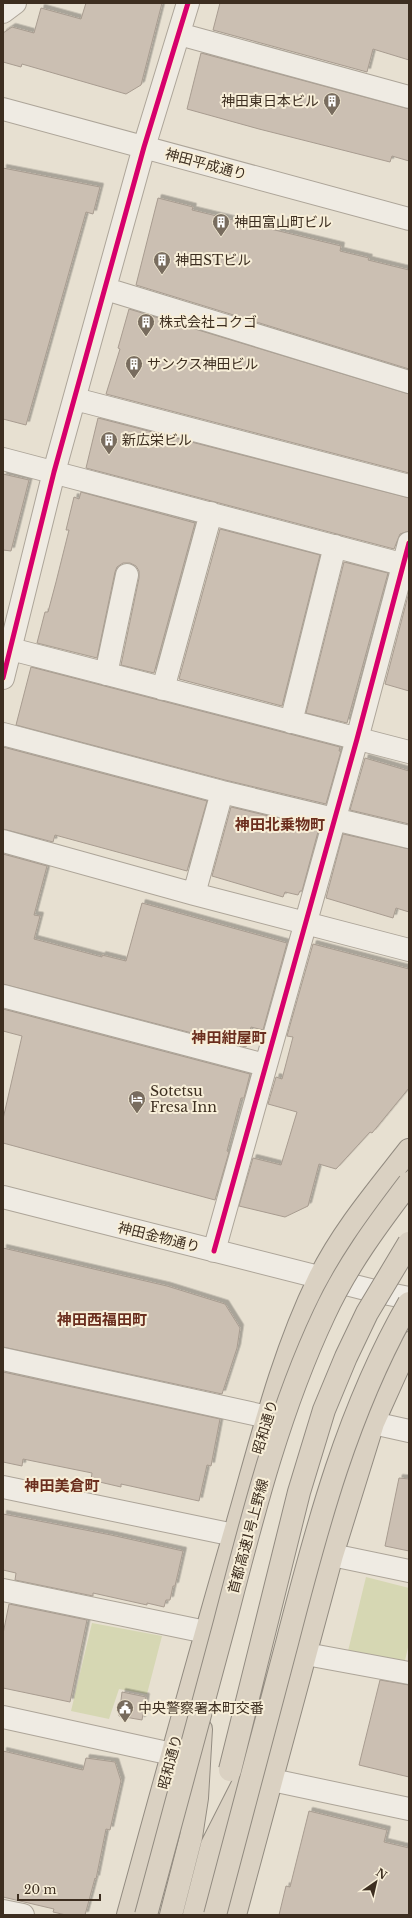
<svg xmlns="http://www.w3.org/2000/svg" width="412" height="1918" viewBox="0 0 412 1918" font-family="'Libre Baskerville','Noto Sans JP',serif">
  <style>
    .green { fill: #d6d7b3 }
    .building { fill: #cbbfb2; stroke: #a89c90; filter: url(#shadow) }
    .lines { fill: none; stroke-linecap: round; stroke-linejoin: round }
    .minor-casing { stroke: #ada599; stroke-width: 24 }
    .highway-casing { stroke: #928b80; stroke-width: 24 }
    .minor { stroke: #efebe3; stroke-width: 22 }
    .highway { stroke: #dad1c2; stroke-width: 22 }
    .highway-bridge-casing { stroke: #928b80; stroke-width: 24; stroke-linecap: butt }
    .highway-bridge { stroke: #dad1c2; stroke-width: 22 }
    .cycleway-casing { stroke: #f7eed8; stroke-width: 8 }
    .cycleway { stroke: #d6006c; stroke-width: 5 }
    .labels { text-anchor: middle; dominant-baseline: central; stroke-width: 4; stroke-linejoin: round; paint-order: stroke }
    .poi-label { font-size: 14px; fill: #3d2e20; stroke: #f7eed8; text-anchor: start }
    .street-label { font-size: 14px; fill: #3d2e20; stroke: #f7eed8 }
    .neighbourhood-label { font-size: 15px; font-weight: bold; fill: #6b2e1e; stroke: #f7eed8 }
  </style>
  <defs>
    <filter id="shadow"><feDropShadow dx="3.5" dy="-3.5" stdDeviation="0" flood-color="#0004"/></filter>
  </defs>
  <rect width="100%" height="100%" fill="#e7e0d1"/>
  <path class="green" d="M366,1577L409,1588V1643L404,1665L348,1651Z
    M92,1623L162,1636L147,1694L119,1689L109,1719L71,1711Z"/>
  <path class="building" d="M86,3H162L141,85L126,94L22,64L21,67L3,62V33L12,27L34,33L41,8L81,19Z
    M220,3H409V60L373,49L367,72L213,30Z
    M201,53L409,109V161L392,156L390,162L259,129L187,109Z
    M3,168L100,187L93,214L86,212L26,425L3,419Z
    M158,198L193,207L192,210L341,246L340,251L369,258L368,260L409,270V369L136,285Z
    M129,309L409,394V473L106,394L120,349L118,348Z
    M98,418L409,498V531L400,534L394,549L86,468Z
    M3,474L29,480L11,551L3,550Z
    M81,492L195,523L154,673L121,665L139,578V571L136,566L130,563H123L117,567L115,572L97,658L37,643L45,612H48L56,582L69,530H66L74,497L79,499Z
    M220,529L320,555L282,706L179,679Z
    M344,562L388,573L347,723L306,713Z
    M409,592V691L385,684Z
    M31,667L340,747L339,751H341L326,804L225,780L16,725Z
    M3,747L207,801L187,871L55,835L53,842L3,829Z
    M365,758L409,771V824L350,810Z
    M231,807L319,828L302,891H300L298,895L285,892L283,897L212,876Z
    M343,834L409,849V912L396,908L393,918L326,898Z
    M3,854L47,866L34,915L40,916L34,939L102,957V955L126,961L142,903L287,943L263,1030L251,1027L246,1047L3,984Z
    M313,944L409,969V1088L372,1133L370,1132L336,1169L319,1164L308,1206L285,1217L239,1206L253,1158L281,1165L297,1112L268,1104L276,1077L282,1079L293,1037L287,1036Z
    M3,1009L250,1074L244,1098H241L227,1151L229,1152L215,1200L3,1143V1119L22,1036L3,1031Z
    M3,1248L167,1286L225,1304L240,1328L237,1348L222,1394L3,1347Z
    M3,1372L220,1419L211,1466L207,1465L199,1501L121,1484V1487L91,1480L92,1473L23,1459L22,1466L3,1462Z
    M399,1478L409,1479V1551L385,1546Z
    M3,1514L111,1535L183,1551L175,1586H173L170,1600H166L164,1607L147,1603V1605L93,1593V1596L15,1580L16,1573L3,1570Z
    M9,1604L87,1620L70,1702L3,1688V1634Z
    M380,1680L409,1685V1777L359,1765Z
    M122,1692L146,1697L142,1720L119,1716Z
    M3,1751L83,1770L86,1758L115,1762L121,1781L110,1830L106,1829L96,1879L95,1878L85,1915H66L53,1912L54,1909L3,1897Z
    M309,1811L387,1830L384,1842L409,1848V1915H279L286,1886L290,1887Z"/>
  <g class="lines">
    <g class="minor-casing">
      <path id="minor" d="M3,12L15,3
        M179,34L409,97
        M3,109L409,219
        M106,289L409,382
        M75,399L409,486
        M3,459L409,566
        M3,647L409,752
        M106,674L127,575
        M3,678L54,472L144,147L188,3
        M163,689L211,513
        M291,722L335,546
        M3,734L222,792L409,837
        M3,841L194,894L409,950
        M194,894L222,792
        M3,996L265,1065
        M3,1197L374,1291L409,1298
        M214,1251L357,739L409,543
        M3,1359L268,1417
        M373,1423L409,1431
        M3,1487L234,1535
        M332,1555L409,1571
        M3,1590L206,1632
        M306,1654L409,1673
        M3,1717L172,1754
        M272,1780L409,1809
        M3,1911L23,1915"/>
    </g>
    <g class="highway-casing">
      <path id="highway" d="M128,1915C164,1785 199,1655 237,1525C261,1442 281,1357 319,1279C342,1232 377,1191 409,1150
        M171,1915L191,1837L197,1798L201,1729
        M194,1915L212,1845L248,1774
        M235,1915L332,1555L373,1423L409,1343"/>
    </g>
    <use href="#minor" class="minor"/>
    <use href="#highway" class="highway"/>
    <g class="highway-bridge-casing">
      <path id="highway-bridge" d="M230,1770L299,1492L324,1410L346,1357L367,1313L409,1243
        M146,1915C172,1817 199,1720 225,1622C252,1518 278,1413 324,1315C346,1267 377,1225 409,1183
        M215,1915C239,1824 263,1734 287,1643C317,1526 348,1409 409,1303"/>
    </g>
    <use href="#highway-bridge" class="highway-bridge"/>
    <g class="cycleway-casing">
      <path id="cycleway" d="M3,678L54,472L144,147L188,3
        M214,1251L357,739L409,543"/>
    </g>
    <use href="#cycleway" class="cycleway"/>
  </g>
  <defs>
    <g id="building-pin" transform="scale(0.9)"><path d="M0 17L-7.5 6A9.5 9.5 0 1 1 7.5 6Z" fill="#786c5e" stroke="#f7eed8"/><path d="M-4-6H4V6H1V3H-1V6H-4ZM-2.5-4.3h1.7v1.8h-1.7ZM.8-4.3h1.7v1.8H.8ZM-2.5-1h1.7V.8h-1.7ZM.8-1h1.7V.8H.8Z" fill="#fff"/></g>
    <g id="hotel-pin" transform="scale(0.9)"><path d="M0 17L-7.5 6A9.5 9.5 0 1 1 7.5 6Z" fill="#786c5e" stroke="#f7eed8"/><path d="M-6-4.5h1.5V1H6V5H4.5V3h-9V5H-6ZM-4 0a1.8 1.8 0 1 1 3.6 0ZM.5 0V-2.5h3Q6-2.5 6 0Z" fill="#fff"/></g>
    <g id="civic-pin" transform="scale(0.9)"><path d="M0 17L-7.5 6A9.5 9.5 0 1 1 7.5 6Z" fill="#786c5e" stroke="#f7eed8"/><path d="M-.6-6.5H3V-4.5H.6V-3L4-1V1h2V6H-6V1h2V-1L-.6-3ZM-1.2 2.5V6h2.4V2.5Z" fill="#fff"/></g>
  </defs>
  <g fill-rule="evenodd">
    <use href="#building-pin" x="332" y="101"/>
    <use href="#building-pin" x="221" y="222"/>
    <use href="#building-pin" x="162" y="260"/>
    <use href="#building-pin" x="146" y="322"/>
    <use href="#building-pin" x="134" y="364"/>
    <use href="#building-pin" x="109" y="440"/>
    <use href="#hotel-pin" x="137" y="1099"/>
    <use href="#civic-pin" x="125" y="1708"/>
  </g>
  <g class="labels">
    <g class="poi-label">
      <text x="319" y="101" text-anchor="end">神田東日本ビル</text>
      <text x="234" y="222">神田富山町ビル</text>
      <text x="175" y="260">神田STビル</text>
      <text x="159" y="322">株式会社コクゴ</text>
      <text x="147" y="364">サンクス神田ビル</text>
      <text x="122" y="440">新広栄ビル</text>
      <text x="150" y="1091">Sotetsu<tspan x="150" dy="16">Fresa Inn</tspan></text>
      <text x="138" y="1708">中央警察署本町交番</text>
    </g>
    <g class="street-label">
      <text transform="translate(206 164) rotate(15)">神田平成通り</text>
      <text transform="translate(159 1237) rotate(14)">神田金物通り</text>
      <text transform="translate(265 1427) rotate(-73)">昭和通り</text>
      <text transform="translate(248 1536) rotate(-75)">首都高速1号上野線</text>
      <text transform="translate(170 1762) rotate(-75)">昭和通り</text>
    </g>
    <g class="neighbourhood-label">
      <text x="280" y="824">神田北乗物町</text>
      <text x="229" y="1037">神田紺屋町</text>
      <text x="102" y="1319">神田西福田町</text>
      <text x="62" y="1485">神田美倉町</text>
    </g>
  </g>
  <rect width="412" height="1918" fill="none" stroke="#3d2e20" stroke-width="8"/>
  <g transform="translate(376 1882) rotate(34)" stroke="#f7eed8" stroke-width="3" paint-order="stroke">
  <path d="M0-3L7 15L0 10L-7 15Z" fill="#3d2e20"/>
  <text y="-6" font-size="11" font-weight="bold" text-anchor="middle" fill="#3d2e20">N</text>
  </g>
  <path d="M18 1894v6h82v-6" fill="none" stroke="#3d2e20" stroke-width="2"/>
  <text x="24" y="1894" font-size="12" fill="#3d2e20" stroke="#f7eed8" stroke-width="3" paint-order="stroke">20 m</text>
</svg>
